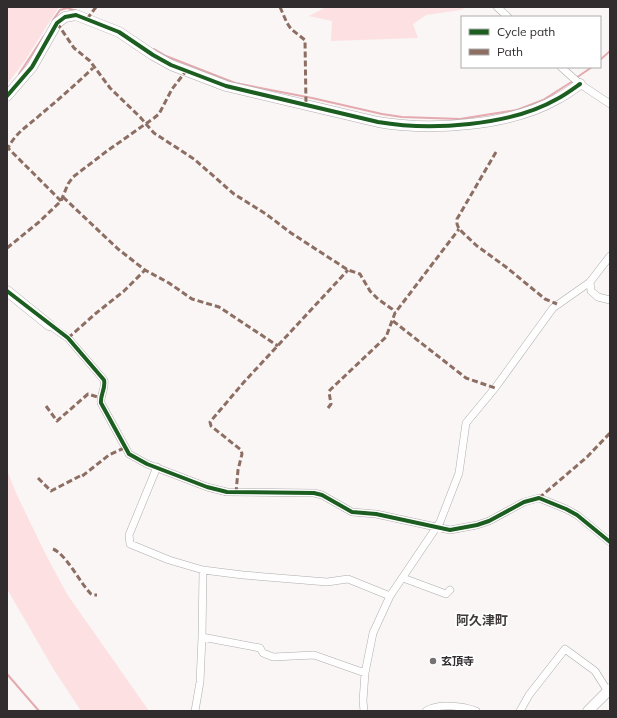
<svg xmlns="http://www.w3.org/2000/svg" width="617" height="718" viewBox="0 0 617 718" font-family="Mulish,'Noto Sans JP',sans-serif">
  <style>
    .green { fill: #fde0e2 }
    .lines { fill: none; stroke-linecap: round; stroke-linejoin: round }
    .stream { stroke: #e4aaaf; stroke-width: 2 }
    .street-casing { stroke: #b0acac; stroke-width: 8 }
    .secondary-casing { stroke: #b0acac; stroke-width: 11 }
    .street { stroke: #fefefe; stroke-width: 7 }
    .secondary { stroke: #fefefe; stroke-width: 10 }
    .quiet { stroke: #8d6e63; stroke-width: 3; stroke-dasharray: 6 3; stroke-linecap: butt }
    .cycleway-casing { stroke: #fff; stroke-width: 6 }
    .cycleway { stroke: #1b5e20; stroke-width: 4 }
    .poi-dot { fill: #777374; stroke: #fff; stroke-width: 1.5 }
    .labels { text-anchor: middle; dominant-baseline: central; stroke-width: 3.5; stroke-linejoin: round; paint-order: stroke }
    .poi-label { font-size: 11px; font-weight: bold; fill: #312d2e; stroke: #fff; text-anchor: start }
    .quarter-label { font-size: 13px; font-weight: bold; fill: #413b3b; stroke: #fff }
  </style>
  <rect width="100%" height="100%" fill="#faf6f6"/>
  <path class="green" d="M7,7H59L24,62L7,84Z
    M326,7H468L461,10L426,15L413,24L418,38L331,41L332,21L309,16Z
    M7,470L16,493L46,555L67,594L149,711H81L54,670L7,589Z"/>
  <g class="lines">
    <path class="stream" d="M53,20L60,10L67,8L77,11
      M154,49L166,56L235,83L312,98L382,114L402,117L460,119L517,110L543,100L573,81
      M600,60L610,51
      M19,74L44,36
      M576,78L592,67
      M7,674L39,711"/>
    <g class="street-casing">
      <path id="street" d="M497,7L508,17
        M561,67L580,84L610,104
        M590,282L591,291L598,297L610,300
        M49,325L68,338L104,380C106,388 100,395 101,403L129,454L147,464L207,487L227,492L314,493L322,495L352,512L376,514L450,530L477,525L489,521L524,502L539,498L566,509L577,515L610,542
        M157,467L129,535L130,544L169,560L203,570L243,575L327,582L348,579L390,596
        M403,578L446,594L450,590
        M202,637L260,648L263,653L273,657L314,655L365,673
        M195,711L200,682L202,637L203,570
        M364,711L363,701L365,673L373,633L390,596L440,522L459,473L466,423L495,388L553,308L590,282L610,256
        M426,711C438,703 464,706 476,711
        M520,711L529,695L565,649L595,671L607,690"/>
    </g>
    <g class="secondary-casing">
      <path id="secondary" d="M7,96L32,67L57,23L65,17L76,15L119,32L153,55L171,65L226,86L378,122C430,131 510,126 557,99C565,95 573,89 580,84
        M7,291L49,325
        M588,711L610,689"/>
    </g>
    <use href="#street" class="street"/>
    <use href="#secondary" class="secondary"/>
    <path class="quiet" d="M280,7L287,23L291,29L305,40L306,105
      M87,19L96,7
      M57,23L74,48L90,61L110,88L140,117L154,133L194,159L234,194L266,214L291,233L348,270L360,274L370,291L378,299L392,309L395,313
      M496,152L457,219V224L459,229L477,246L506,267L545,299L557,304
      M63,197L118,249L145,270L169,283L192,299L219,307L278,346
      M61,201L8,148C17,131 27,127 40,115C58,100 76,84 93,68
      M7,248L39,222L61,201L68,184L73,177L107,151L154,118L159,114L172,89L186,71
      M393,321L466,378L495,388
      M68,338L95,314L124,291L145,270
      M46,406L57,421L88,394L101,398
      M328,408L331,404L329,392L330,390L386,337L395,313L459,229
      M38,478L51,491L80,476L81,477L109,455L126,447
      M236,493L238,470L242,454L241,450L211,426L210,422L244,382L348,270
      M539,498L587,457L610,433
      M53,549C66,554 80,583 91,594L93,595H97"/>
    <g class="cycleway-casing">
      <path id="cycleway" d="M7,96L32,67L57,23L65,17L76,15L119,32L153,55L171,65L226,86L378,122C430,131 510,126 557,99C565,95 573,89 580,84
        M7,291L68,338L104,380C106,388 100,395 101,403L129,454L147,464L207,487L227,492L314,493L322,495L352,512L376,514L450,530L477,525L489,521L524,502L539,498L566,509L577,515L610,542"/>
    </g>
    <use href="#cycleway" class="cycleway"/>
  </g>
  <circle class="poi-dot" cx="433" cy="661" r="4"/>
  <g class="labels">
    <g class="poi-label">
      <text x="441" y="661">玄頂寺</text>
    </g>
    <g class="quarter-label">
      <text x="482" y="620">阿久津町</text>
    </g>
  </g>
  <rect width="617" height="718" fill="none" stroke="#312d2e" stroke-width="16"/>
  <rect x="461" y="16" width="140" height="52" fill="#ffffff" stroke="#adabab"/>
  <rect x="469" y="29" width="20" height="6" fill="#1b5e20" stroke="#adabab"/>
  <text x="497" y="36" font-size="12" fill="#312d2e">Cycle path</text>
  <rect x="469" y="49" width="20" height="6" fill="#8d6e63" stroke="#adabab"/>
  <text x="497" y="56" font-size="12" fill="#312d2e">Path</text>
</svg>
